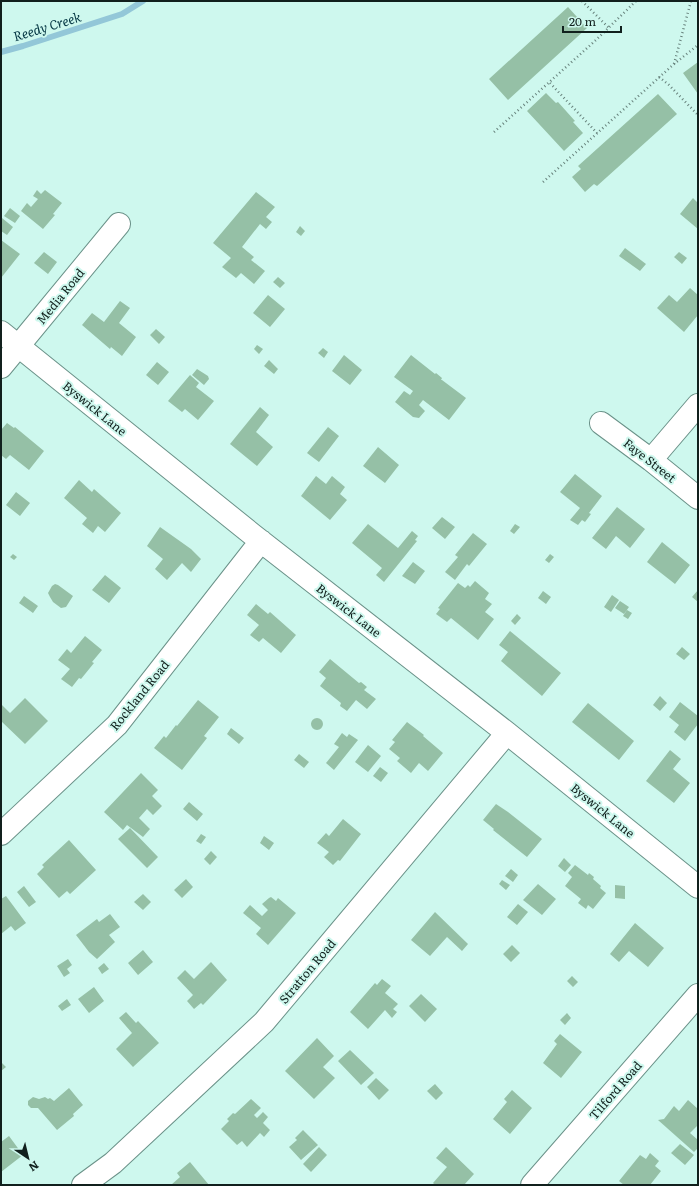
<svg xmlns="http://www.w3.org/2000/svg" width="699" height="1186" viewBox="0 0 699 1186" font-family="Literata,serif">
  <style>
    .lines { fill: none; stroke-linecap: round; stroke-linejoin: round }
    .stream { stroke: #93c7d8; stroke-width: 6 }
    .building { fill: #95c0a6 }
    .minor-casing { stroke: #6b9289; stroke-width: 24 }
    .path { stroke: #67827c; stroke-width: 2.5; stroke-dasharray: 1 3; stroke-linecap: butt }
    .minor { stroke: #fff; stroke-width: 22 }
    .labels { text-anchor: middle; dominant-baseline: central; stroke-width: 4; stroke-linejoin: round; paint-order: stroke }
    .street-label { font-size: 12px; fill: #11201d; stroke: #cef8ee }
    .water-label { font-size: 13px; font-style: italic; fill: #033542; stroke: #cef8ee }
  </style>
  <rect width="100%" height="100%" fill="#cef8ee"/>
  <g class="lines">
    <path class="stream" d="M1,52L23,46L122,14L143,1"/>
  </g>
  <path class="building" d="M568,7L587,28L508,100L489,79Z
    M698,62V94L683,73Z
    M546,93L556,103L558,102L575,121L573,122L583,133L564,151L527,111Z
    M658,94L677,114L597,186L594,184L585,192L572,177L581,169L578,166Z
    M37,190L41,194L45,190L62,203L53,214L55,215L43,229L21,211L27,203L31,207L38,199L33,196Z
    M256,192L275,207L266,217L272,222L266,229L260,224L242,247L254,257L251,260L265,271L254,284L241,273L236,278L222,267L231,258L213,243Z
    M693,198L698,203V229L680,214Z
    M10,208L20,216L15,223L4,216Z
    M2,218L13,227L7,235L1,231Z
    M300,226L305,231L301,236L296,232Z
    M1,240L20,254L1,278Z
    M625,248L646,264L640,271L619,256Z
    M44,252L57,262L48,274L34,263Z
    M679,252L687,258L682,264L674,257Z
    M278,277L285,283L280,288L273,282Z
    M690,288L698,295V315L684,332L657,308L669,295L677,302Z
    M268,295L285,309L270,327L253,313Z
    M120,301L130,308L119,323L136,337L122,356L111,347L110,349L82,325L92,313L104,322Z
    M156,329L165,337L159,344L150,335Z
    M257,345L263,349L259,354L254,349Z
    M323,348L328,352L324,358L318,353Z
    M344,355L362,370L350,385L332,371Z
    M411,355L435,374L436,373L442,378L441,380H442L466,398L449,420L423,400L419,405L425,411L419,418L413,417L395,402L404,391L410,395L413,391L394,377Z
    M269,360L278,369L274,374L264,366Z
    M157,362L169,372L158,385L146,375Z
    M197,369L208,376L209,379L204,385L192,375Z
    M190,375L199,383L196,387L214,401L198,420L185,409L182,412L168,401Z
    M260,407L269,415L256,432L273,447L257,466L230,444Z
    M7,423L14,428L15,427L44,451L29,470L10,455L6,459L1,455V430Z
    M328,427L339,436L319,462L307,453Z
    M378,447L399,465L385,483L363,466Z
    M575,474L602,496L589,513L591,514L585,522L582,520L578,525L570,520L580,508L560,492Z
    M316,476L326,484L332,476L345,487L340,494L347,500L330,520L301,496Z
    M79,480L92,492L94,489L121,513L105,532L98,526L93,533L82,524L87,518L64,498Z
    M16,492L30,503L20,516L6,505Z
    M617,507L645,529L630,548L616,536L606,549L592,538Z
    M442,517L455,527L445,539L432,528Z
    M368,524L398,548L412,531L418,536L415,540L417,541L384,582L376,575L382,568L352,543Z
    M515,524L520,527L514,534L510,531Z
    M160,527L191,549L201,559L191,572L182,563L167,580L155,569L163,559L147,546Z
    M473,533L487,544L469,566L467,564L455,580L445,572L458,557L455,555Z
    M662,542L690,565L675,584L647,562Z
    M13,554L17,557L14,560L10,557Z
    M550,554L554,557L549,563L545,560Z
    M413,562L425,571L415,584L402,576Z
    M105,575L121,588L109,603L92,590Z
    M475,581L489,593L485,599L492,604L485,612L494,619L478,640L451,618L447,622L436,614L440,609L438,608L458,583L465,588L468,585L470,587Z
    M55,584L58,585L73,596L66,607L61,608L53,602L50,597L48,593L52,586Z
    M698,590V602L692,597Z
    M543,591L551,597L546,604L538,598Z
    M612,595L619,600L611,612L604,607Z
    M24,596L38,606L33,613L19,603Z
    M620,601L629,607L624,614L615,608Z
    M256,604L268,614L270,612L296,635L281,653L263,638L259,642L250,635L259,625L247,615Z
    M627,610L632,613L628,619L623,616Z
    M517,614L521,618L515,625L511,621Z
    M510,631L561,673L542,696L501,661L508,652L499,645Z
    M85,636L102,650L92,662L94,663L81,679L79,678L72,687L61,679L70,669L58,660L67,649L71,653Z
    M682,647L690,654L684,660L676,654Z
    M330,659L359,683L361,682L367,687L364,690L376,699L367,709L356,700L347,711L340,706L341,703L320,686L326,678L319,672Z
    M660,696L667,703L660,711L653,705Z
    M25,698L48,721L25,744L1,721V704L10,713Z
    M198,700L219,717L204,736L207,738L182,770L154,748L164,736L166,738L176,725L177,726Z
    M680,702L698,716V724L685,741L674,732L679,725L669,717Z
    M588,703L634,741L619,760L572,722Z
    M311 724a6 6 0 1 1 12 0a6 6 0 1 1-12 0Z
    M407,722L424,735L423,736L443,753L428,771L419,763L411,773L397,761L400,758L389,749L395,742L392,740Z
    M231,728L244,738L239,744L227,734Z
    M342,733L347,737L349,734L358,740L334,770L326,763L339,747L334,744Z
    M368,745L381,756L368,772L355,762Z
    M670,750L681,759L673,769L690,783L674,803L646,781Z
    M299,754L309,762L304,768L294,760Z
    M380,767L388,773L381,782L373,776Z
    M141,773L158,790L152,796L162,806L153,815L147,809L139,818L150,829L143,837L127,825L123,830L104,812Z
    M189,802L203,814L197,821L183,809Z
    M496,804L508,812L542,839L527,857L493,830L494,829L483,820Z
    M343,819L361,834L340,861L338,860L333,865L324,857L329,852L317,843L326,833L329,836Z
    M130,828L158,857L147,868L118,839Z
    M201,834L206,837L201,844L196,841Z
    M264,836L274,843L269,850L260,843Z
    M69,840L96,870L70,894L67,891L59,898L37,874L44,867L42,865Z
    M211,851L217,857L210,865L204,859Z
    M564,858L571,865L565,872L558,866Z
    M575,865L588,875L589,873L594,877L593,879L601,886L600,888L606,893L593,909L588,905L586,909L578,903L581,899L565,886L572,877L568,873Z
    M511,869L518,875L513,882L505,876Z
    M186,879L193,887L182,898L174,890Z
    M502,880L510,885L506,890L499,884Z
    M538,884L556,899L542,915L523,900Z
    M615,885L625,886V899L615,898Z
    M24,886L36,902L29,907L17,892Z
    M143,894L151,902L143,910L134,902Z
    M6,896L26,923L15,931L11,926L1,934V899Z
    M271,897L276,901L278,898L296,913L268,945L256,934L261,928L243,913L250,905L262,916L268,910L262,904L269,898Z
    M518,904L528,912L517,925L507,917Z
    M435,912L468,944L462,951L447,937L430,956L411,940Z
    M110,914L120,927L109,935L115,942L97,959L89,952L76,935L97,919L99,922Z
    M635,923L664,948L648,967L629,951L619,962L610,954Z
    M512,945L520,953L511,962L503,954Z
    M143,950L153,962L138,975L128,963Z
    M68,959L72,965L67,969L70,973L64,977L57,966Z
    M211,962L227,980L203,1005L201,1003L194,1009L187,1001L193,995L177,978L185,970L194,979Z
    M104,963L109,969L102,974L98,968Z
    M572,976L578,982L573,987L567,981Z
    M382,979L391,986L385,993L398,1004L393,1009L397,1012L392,1018L385,1010L368,1029L350,1012L375,983L377,985Z
    M94,987L104,1001L89,1013L78,999Z
    M421,994L437,1009L425,1022L409,1006Z
    M67,999L71,1005L62,1011L58,1006Z
    M126,1012L136,1023L138,1021L159,1043L133,1067L116,1049L132,1033L119,1018Z
    M567,1013L571,1018L565,1025L560,1020Z
    M560,1034L582,1052L561,1078L543,1063L557,1044L554,1041Z
    M317,1038L334,1056L323,1067L335,1078L314,1099L285,1071Z
    M350,1050L374,1073L361,1085L338,1061Z
    M1,1062L6,1067L1,1071Z
    M376,1078L389,1090L379,1100L367,1087Z
    M435,1084L443,1093L436,1100L427,1091Z
    M69,1088L83,1105L73,1114L74,1116L57,1130L38,1108H31L28,1105V1101L33,1097L39,1099L45,1097L48,1099L50,1098L54,1101Z
    M512,1090L532,1108L510,1134L493,1119L507,1102L504,1099Z
    M251,1099L261,1108L254,1115L257,1118L263,1112L268,1117L263,1123L270,1130L264,1137L260,1133L247,1147L242,1141L237,1145L221,1129L229,1121L227,1119L233,1113L235,1114Z
    M688,1100L698,1109V1125L690,1133L698,1140V1148L694,1152L658,1120L664,1119L674,1106L679,1111Z
    M303,1130L318,1145L301,1160L289,1147L297,1140L295,1138Z
    M9,1136L23,1155L1,1172V1142Z
    M680,1144L694,1155L685,1165L671,1153Z
    M319,1147L327,1155L311,1172L303,1164Z
    M446,1147L474,1174L464,1185H435L433,1183L447,1167L436,1158Z
    M650,1153L659,1161L655,1166L661,1171L650,1185H624L619,1181L640,1155L646,1159Z
    M190,1162L209,1185H171L180,1177L177,1173Z"/>
  <g class="lines">
    <g class="minor-casing">
      <path id="minor" d="M1,332L253,535L507,733L698,887
        M1,367L119,224
        M601,423L651,460L698,498
        M651,460L698,405
        M1,834L117,725L261,541
        M83,1185L113,1163L264,1022L507,733
        M532,1185L698,995"/>
    </g>
    <path class="path" d="M582,1L609,28
      M674,64L691,1
      M659,77L669,85L698,115
      M550,83L597,133
      M494,132L596,40L636,1
      M543,182L674,64L698,45"/>
    <use href="#minor" class="minor"/>
  </g>
  <g class="labels">
    <g class="street-label">
      <text transform="translate(60 296) rotate(-51)">Media Road</text>
      <text transform="translate(95 408) rotate(39)">Byswick Lane</text>
      <text transform="translate(650 460) rotate(38)">Faye Street</text>
      <text transform="translate(349 610) rotate(38)">Byswick Lane</text>
      <text transform="translate(139 695) rotate(-51)">Rockland Road</text>
      <text transform="translate(603 810) rotate(39)">Byswick Lane</text>
      <text transform="translate(307 971) rotate(-50)">Stratton Road</text>
      <text transform="translate(615 1090) rotate(-49)">Tilford Road</text>
    </g>
    <g class="water-label">
      <text transform="translate(47 26) rotate(-17)">Reedy Creek</text>
    </g>
  </g>
  <rect width="699" height="1186" fill="none" stroke="#11201d" stroke-width="4"/>
  <g transform="translate(28 1158) rotate(145)" stroke="#cef8ee" stroke-width="3" paint-order="stroke">
  <path d="M0-3L7 15L0 10L-7 15Z" fill="#11201d"/>
  <text y="-6" font-size="11" font-weight="bold" text-anchor="middle" fill="#11201d">N</text>
  </g>
  <path d="M563 26v6h58v-6" fill="none" stroke="#11201d" stroke-width="2"/>
  <text x="569" y="26" font-size="12" fill="#11201d" stroke="#cef8ee" stroke-width="3" paint-order="stroke">20 m</text>
</svg>
